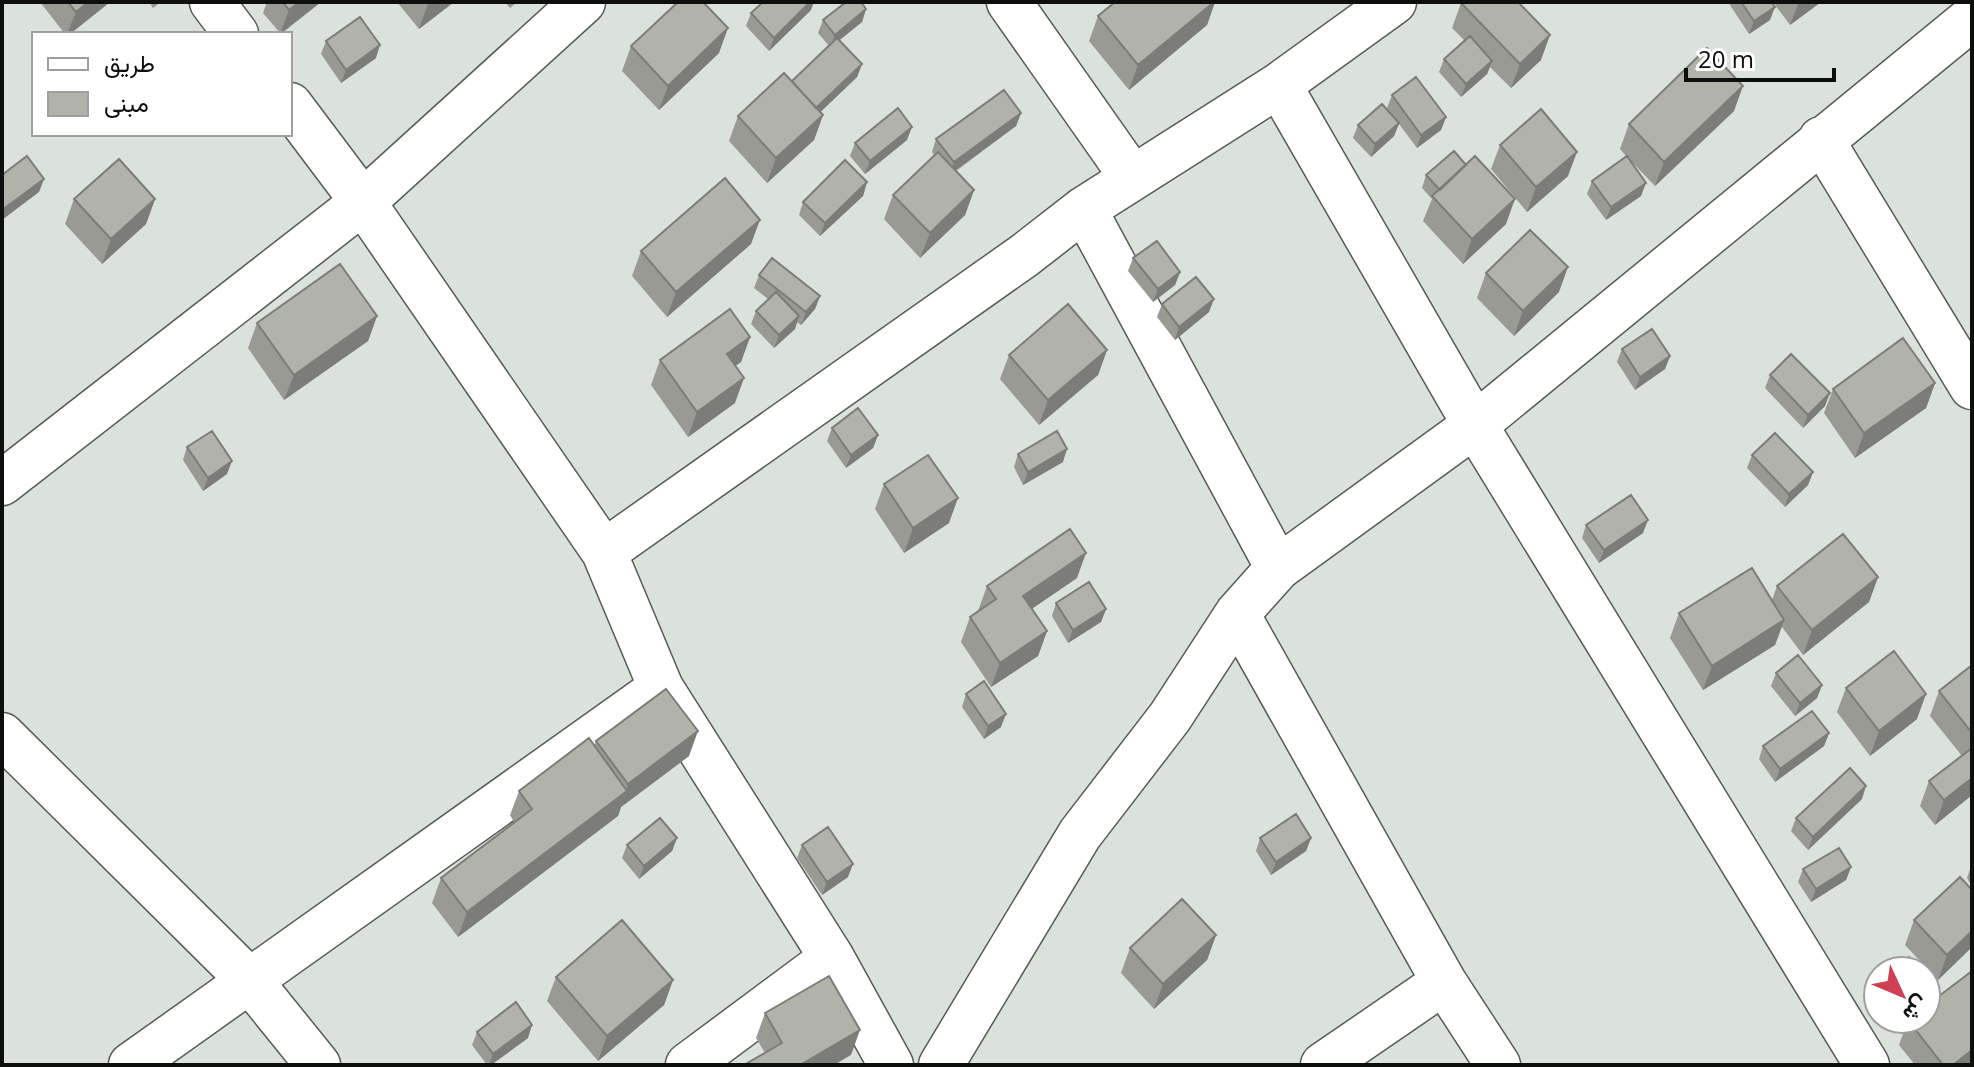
<svg xmlns="http://www.w3.org/2000/svg" width="1974" height="1067" viewBox="0 0 1974 1067" font-family="'Open Sans',Vazirmatn,sans-serif">
  <style>
    .lines { fill: none; stroke-linecap: round; stroke-linejoin: round }
    .minor-casing { stroke: #555b55; stroke-width: 47 }
    .minor { stroke: #fff; stroke-width: 44 }
    .wall { fill: #989a93 }
    .shaded-wall { fill: #7c7d78 }
    .building { fill: #b1b3ab; stroke: #7c7d78; stroke-width: 2 }
  </style>
  <rect width="100%" height="100%" fill="#dbe1db"/>
  <g class="lines">
    <g class="minor-casing">
      <path id="minor" d="M212,2L236,34
        M1009,2L1132,177
        M1279,85L1475,425L1867,1065
        M290,105L363,202L604,552L661,688L832,958L891,1065
        M1821,139L1972,387
        M1084,209L1278,568
        M2,483L363,202L583,2
        M604,552L1025,255L1084,209L1279,85L1394,2
        M1237,614L1444,982L1498,1065
        M2,735L251,982L318,1065
        M131,1065L661,688
        M688,1065L832,958
        M941,1065L1080,834L1170,717L1237,614L1278,568L1475,425L1972,18
        M1323,1065L1444,982"/>
    </g>
    <use href="#minor" class="minor"/>
  </g>
  <path class="wall" d="M40,2H110L70,34H65Z
    M149,2H161L153,8Z
    M267,2H321L281,34L263,13Z
    M397,2H454L419,29Z
    M505,2H517L510,8Z
    M1115,2H1215L1207,25L1129,90L1089,41L1098,16Z
    M1728,2H1771L1770,20L1749,34Z
    M1773,2H1821L1790,25Z
    M1461,3L1541,60L1511,88L1490,67L1487,74L1461,97L1439,72L1444,59L1464,40L1452,28Z
    M866,9L862,22L839,40L862,64L857,77L820,112L823,115L814,140L767,183L729,141L738,116L792,81L829,46L818,33L823,20Z
    M811,10L769,51L746,26L751,13Z
    M326,41L376,58L341,83L321,54Z
    M631,46L719,53L659,110L622,71Z
    M1392,95L1446,117L1441,130L1417,148L1399,124L1394,136L1371,157L1353,138L1358,125L1394,117L1387,108Z
    M1734,111L1655,186L1629,159L1641,196L1606,220L1587,194L1592,181L1626,156L1620,149L1629,124Z
    M1021,113L1016,126L956,171L974,190L965,215L920,258L884,219L893,195L934,155L932,152L936,139Z
    M907,140L865,174L850,156L855,143Z
    M1500,145L1568,176L1527,212L1491,169Z
    M1466,165L1506,224L1463,264L1423,221L1432,199L1422,188L1426,175Z
    M867,182L863,196L820,236L799,215L803,202Z
    M74,199H155L146,224L102,264L65,224Z
    M751,244L667,317L632,276L641,251Z
    M1133,258L1180,272L1175,285L1153,302L1128,271Z
    M1486,273L1559,292L1514,336L1477,298Z
    M759,275L820,296L815,309L801,325L797,322L795,329L774,348L751,324L756,311L768,299L754,288Z
    M1162,304L1209,312L1175,340L1157,317Z
    M377,316L368,341L284,400L248,348L257,323Z
    M750,337L741,362L735,366V403L688,437L651,385L660,360Z
    M1622,349L1670,356L1665,369L1635,390L1617,362Z
    M1107,350L1098,375L1039,425L1000,379L1009,355Z
    M1770,375L1825,406L1803,428L1765,388Z
    M1935,383L1926,408L1855,458L1824,413L1833,389Z
    M832,428L878,435L873,448L846,468L827,441Z
    M187,447L227,474L203,491L183,460Z
    M1018,454L1063,462L1023,485L1014,467Z
    M1752,455L1813,472L1808,485L1785,507L1747,468Z
    M884,484L949,523L904,553L875,509Z
    M1586,525L1643,533L1599,563L1582,538Z
    M1878,577L1869,602L1803,655L1782,627L1775,645L1703,690L1670,638L1679,613L1772,600L1777,586Z
    M1077,578L1031,609L1047,631L1038,656L991,687L961,642L970,617L978,611L987,586Z
    M1056,603L1106,609L1101,622L1068,643L1052,616Z
    M1972,665V795L1935,825L1920,806L1929,781L1962,756L1930,716L1939,691Z
    M1776,673L1822,685L1817,698L1795,716L1771,686Z
    M1846,688L1917,719L1870,756L1837,712Z
    M966,694L1001,727L984,739L962,707Z
    M1829,733L1824,746L1775,782L1759,759L1763,746Z
    M596,741L689,756L621,807L618,816L458,937L432,903L441,878L514,822L510,815L519,791L594,746Z
    M1862,799L1808,850L1791,831L1796,818Z
    M677,838L672,851L639,879L622,858L627,845Z
    M1260,838H1311L1306,851L1271,875L1256,851Z
    M802,845L848,877L822,895L797,858Z
    M1972,863V887L1967,878Z
    M1851,867L1846,880L1811,902L1798,882L1803,869Z
    M1972,890V947L1938,980L1905,945L1914,920Z
    M1216,935L1207,960L1154,1009L1121,973L1130,948Z
    M556,977L673,980L664,1005L598,1061L547,1001Z
    M1878,978V1014L1866,996L1871,983Z
    M765,1013L851,1055L765,1053L756,1038Z
    M1908,1020L1972,1065H1915L1899,1045Z
    M477,1032L528,1038L491,1065H487L472,1045Z"/>
  <path class="shaded-wall" d="M88,2H110L70,34H67L76,12Z
    M299,2H321L280,34L289,10Z
    M431,2H454L419,29L428,4Z
    M810,2H814L811,10L769,51L774,38Z
    M1214,2H1215L1207,25L1129,90L1138,65Z
    M1799,2H1821L1790,25Z
    M1775,7L1770,20L1749,34L1754,21Z
    M866,9L862,22L830,48L835,35Z
    M728,28L719,53L659,110L668,86Z
    M1550,35L1541,60L1511,88L1520,64Z
    M380,45L376,58L341,83L346,70Z
    M1492,61L1487,74L1461,97L1466,84Z
    M862,64L857,77L807,125L811,112Z
    M1743,86L1734,111L1655,186L1664,162Z
    M1021,113L1016,126L949,175L954,162Z
    M823,115L814,140L767,183L776,158Z
    M1446,117L1441,130L1417,148L1421,135Z
    M1399,123L1394,136L1371,157L1375,144Z
    M912,127L907,140L865,174L870,161Z
    M1577,152L1568,176L1527,212L1536,187Z
    M44,179L39,192L2,220V210Z
    M867,182L863,196L820,236L825,223Z
    M1646,183L1641,196L1606,220L1611,207Z
    M974,190L965,215L920,258L930,233Z
    M155,199L146,224L102,264L111,239Z
    M1515,199L1506,224L1463,264L1472,239Z
    M760,220L751,244L667,317L676,292Z
    M1568,267L1559,292L1514,336L1523,311Z
    M1180,272L1175,285L1153,302L1158,289Z
    M820,296L815,309L801,325L806,312Z
    M1214,299L1209,312L1175,340L1179,327Z
    M377,316L368,341L284,400L294,375Z
    M799,316L795,329L774,348L779,335Z
    M750,337L741,362L718,378L727,354Z
    M1107,350L1098,375L1039,425L1048,400Z
    M1670,356L1665,369L1635,390L1640,377Z
    M744,378L735,403L688,437L697,412Z
    M1935,383L1926,408L1855,458L1864,433Z
    M1830,393L1825,406L1803,428L1808,415Z
    M878,435L873,448L846,468L851,455Z
    M1067,449L1063,462L1023,485L1028,472Z
    M232,461L227,474L203,491L208,478Z
    M1813,472L1808,485L1785,507L1789,494Z
    M958,498L949,523L904,553L913,528Z
    M1648,520L1643,533L1599,563L1604,550Z
    M1086,553L1077,578L1014,621L1023,596Z
    M1878,577L1869,602L1803,655L1812,630Z
    M1106,609L1101,622L1068,643L1073,630Z
    M1784,620L1775,645L1703,690L1712,666Z
    M1047,631L1038,656L991,687L1000,663Z
    M1822,685L1817,698L1795,716L1800,703Z
    M1926,694L1917,719L1870,756L1879,731Z
    M1006,714L1001,727L984,739L988,726Z
    M698,731L689,756L621,807L618,816L458,937L467,912L625,793L628,784Z
    M1829,733L1824,746L1775,782L1780,769Z
    M1972,778V795L1935,825L1944,800Z
    M1866,786L1862,799L1808,850L1813,837Z
    M677,838L672,851L639,879L644,866Z
    M1311,838L1306,851L1271,875L1276,862Z
    M853,864L848,877L822,895L827,882Z
    M1851,867L1846,880L1811,902L1816,889Z
    M1972,931V947L1938,980L1947,955Z
    M1216,935L1207,960L1154,1009L1163,984Z
    M673,980L664,1005L598,1061L607,1036Z
    M532,1025L528,1038L491,1065H489L493,1054Z
    M860,1030L851,1055L834,1065H800Z
    M1972,1050V1065H1953Z"/>
  <path class="building" d="M68,2H88L76,12Z
    M283,2H299L289,10Z
    M678,2H703L728,28L668,86L631,46Z
    M763,2H810L774,38L751,13Z
    M846,2H861L866,9L835,35L823,20Z
    M1115,2H1214L1138,65L1098,16Z
    M1462,2H1518L1550,35L1520,64L1461,3Z
    M1741,2H1771L1775,7L1754,21Z
    M360,17L380,45L346,70L326,41Z
    M1470,36L1492,61L1466,84L1444,59Z
    M837,38L862,64L816,108L792,81Z
    M1707,48L1743,86L1664,162L1629,124Z
    M784,73L823,115L776,158L738,116Z
    M1416,77L1446,117L1421,135L1392,95Z
    M1004,90L1021,113L954,162L936,139Z
    M1382,104L1399,123L1375,144L1358,125Z
    M898,108L912,127L870,161L855,143Z
    M1541,109L1577,152L1536,187L1500,145Z
    M1454,151L1466,165L1440,190L1426,175Z
    M938,152L974,190L930,233L893,195Z
    M27,156L44,179L2,210V175Z
    M1475,156L1515,199L1472,239L1432,196Z
    M1627,156L1646,183L1611,207L1592,181Z
    M119,159L155,199L111,239L74,199Z
    M845,160L867,182L825,223L803,202Z
    M725,178L760,220L676,292L641,251Z
    M1530,230L1568,267L1523,311L1486,273Z
    M1157,241L1180,272L1158,289L1133,258Z
    M772,258L820,296L806,312L759,275Z
    M340,264L377,316L294,375L257,323Z
    M1196,277L1214,299L1179,327L1162,304Z
    M776,292L799,316L779,335L756,311Z
    M1068,304L1107,350L1048,400L1009,355Z
    M730,309L750,337L727,354L744,378L697,412L660,360Z
    M1652,329L1670,356L1640,377L1622,349Z
    M1903,338L1935,383L1864,433L1833,389Z
    M1791,354L1830,393L1808,415L1770,375Z
    M858,408L878,435L851,455L832,428Z
    M212,431L232,461L208,478L187,447Z
    M1057,431L1067,449L1028,472L1018,454Z
    M1775,433L1813,472L1789,494L1752,455Z
    M928,455L958,498L913,528L884,484Z
    M1631,495L1648,520L1604,550L1586,525Z
    M1070,529L1086,553L1023,596L1047,631L1000,663L970,617L996,599L987,586Z
    M1843,534L1878,577L1812,630L1777,586Z
    M1752,568L1784,620L1712,666L1679,613Z
    M1089,582L1106,609L1073,630L1056,603Z
    M1894,651L1926,694L1879,731L1846,688Z
    M1798,655L1822,685L1800,703L1776,673Z
    M1972,665V733L1939,691Z
    M984,681L1006,714L988,726L966,694Z
    M666,689L698,731L628,784L596,741Z
    M1812,711L1829,733L1780,769L1763,746Z
    M589,738L627,791L467,912L441,878L532,809L519,791Z
    M1972,748V778L1944,800L1929,781Z
    M1850,768L1866,786L1813,837L1796,818Z
    M1296,814L1311,838L1276,862L1260,838Z
    M660,818L677,838L644,866L627,845Z
    M828,827L853,864L827,882L802,845Z
    M1839,848L1851,867L1816,889L1803,869Z
    M1960,877L1972,890V931L1947,955L1914,920Z
    M1182,899L1216,935L1163,984L1130,948Z
    M622,920L673,980L607,1036L556,977Z
    M1909,957L1918,971H1889Z
    M1972,971V1050L1953,1065H1943L1908,1020L1910,1019H1926V1006Z
    M829,976L860,1030L800,1065H744L782,1043L765,1013Z
    M1878,978V994L1871,983Z
    M516,1002L532,1025L493,1054L477,1032Z"/>
  <rect width="1974" height="1067" fill="none" stroke="#0d0f0d" stroke-width="8"/>
  <rect x="32" y="32" width="260" height="104" fill="#ffffff" stroke="#9e9f9e" stroke-width="2"/>
  <rect x="48" y="58" width="40" height="12" fill="#ffffff" stroke="#9e9f9e" stroke-width="2"/>
  <text x="104" y="72" font-size="24" fill="#0d0f0d">طريق</text>
  <rect x="48" y="92" width="40" height="24" fill="#b1b3ab" stroke="#9e9f9e" stroke-width="2"/>
  <text x="104" y="112" font-size="24" fill="#0d0f0d">مبنى</text>
  <g transform="translate(1902 995) rotate(134)"><circle r="38" fill="#ffffff" stroke="#9e9f9e" stroke-width="2"/>
  <path d="M0-6L14 30L0 20L-14 30Z" fill="#d04055"/>
  <text y="-12" font-size="22" font-weight="bold" text-anchor="middle" fill="#0d0f0d">ش</text>
  </g>
  <path d="M1686 68v12h148v-12" fill="none" stroke="#0d0f0d" stroke-width="4"/>
  <text x="1698" y="68" font-size="24" fill="#0d0f0d" stroke="#ffffff" stroke-width="6" paint-order="stroke">20 m</text>
</svg>
